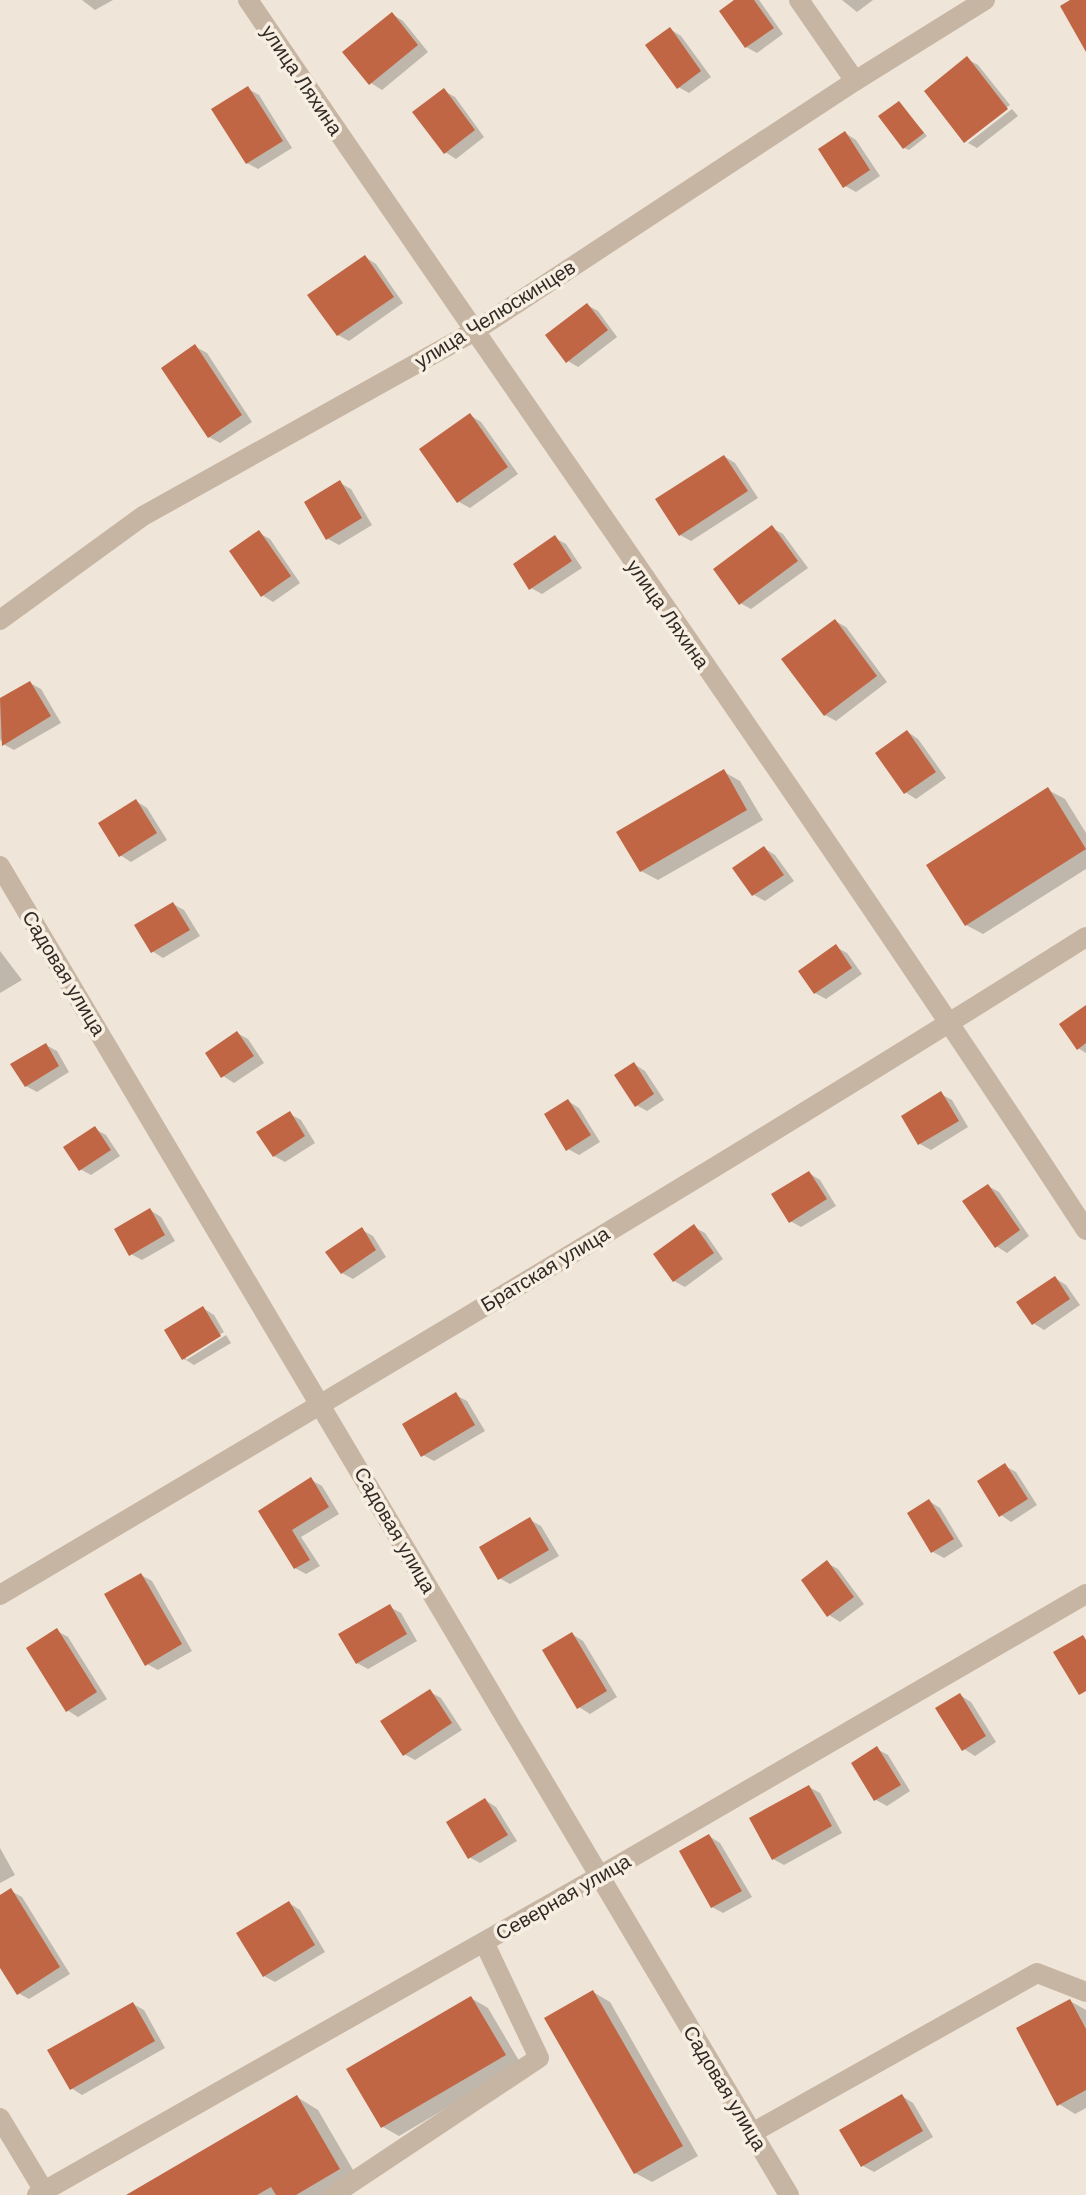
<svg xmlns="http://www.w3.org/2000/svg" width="1086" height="2195" viewBox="0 0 1086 2195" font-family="Arial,sans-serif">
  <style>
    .shadow { fill: #0003 }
    .building { fill: #c16645 }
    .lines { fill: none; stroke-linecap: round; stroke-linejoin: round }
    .minor { stroke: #c7b5a4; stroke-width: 20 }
    .tertiary { stroke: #c7b5a4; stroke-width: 20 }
    .labels { text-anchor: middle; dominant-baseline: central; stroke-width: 7; stroke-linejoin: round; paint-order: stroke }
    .street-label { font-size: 20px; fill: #332a26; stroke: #f8efe3 }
  </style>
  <rect width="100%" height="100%" fill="#efe5d8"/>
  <path class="shadow" d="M82,0H113L95,10Z
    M738,0H759L783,34L757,53L746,47Z
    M842,0H873L857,12Z
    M392,14L403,21L428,52L382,90L371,83Z
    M670,29L681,36L711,77L689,93L678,87Z
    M967,59L978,65L1010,105L967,139V142L926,91Z
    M248,89L259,95L292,148L258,169L247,163Z
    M444,91L455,97L484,137L456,159L445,152Z
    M899,103L927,136L909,150L904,148Z
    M1012,109L1018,116L977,148L968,143Z
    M845,133L856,140L880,176L856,192L845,186Z
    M365,257L376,264L403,303L349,341L338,335Z
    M587,305L598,311L617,337L578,367L568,361Z
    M196,347L207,353L252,422L220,443L209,437Z
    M470,415L481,422L518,474L470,508L459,502Z
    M725,457L735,463L758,498L691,541L680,535Z
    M340,483L351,489L372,525L339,545L328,539Z
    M772,528L783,534L808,568L751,609L740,603Z
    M259,533L270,539L300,583L273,602L262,595Z
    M555,538L566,544L582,568L542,594L531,588Z
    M835,621L846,627L887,682L836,721L825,715Z
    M30,683L41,689L61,723L14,750L3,744L0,739V701Z
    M908,732L918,739L946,778L916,799L905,792Z
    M724,772L740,781L763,820L658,880L641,871Z
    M1048,790L1065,799L1086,833V869L983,934L966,925Z
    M136,801L147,808L167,840L131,862L120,855Z
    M764,848L775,855L794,881L765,901L754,895Z
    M173,904L184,910L200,936L163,958L152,951Z
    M836,947L847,953L862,974L826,999L815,993Z
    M0,951L22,980L0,993Z
    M1086,1008V1053L1078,1048Z
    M237,1033L248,1039L264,1063L234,1083L223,1076Z
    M46,1045L57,1051L69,1072L37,1092L26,1086Z
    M634,1064L645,1071L664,1100L647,1111L636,1105Z
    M941,1094L952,1100L968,1127L931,1150L920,1144Z
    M568,1101L579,1108L600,1142L579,1155L568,1149Z
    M290,1114L301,1120L315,1143L285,1162L274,1156Z
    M95,1129L106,1135L120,1156L91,1175L80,1169Z
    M809,1173L820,1180L836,1206L801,1227L790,1221Z
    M988,1186L999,1192L1029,1236L1007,1253L996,1246Z
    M150,1210L161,1217L175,1241L142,1260L131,1254Z
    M694,1227L705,1233L723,1259L685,1287L674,1281Z
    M362,1230L373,1236L386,1257L353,1279L342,1273Z
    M1055,1278L1066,1285L1080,1305L1044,1330L1033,1323Z
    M203,1308L214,1315L224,1332L186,1355V1360L183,1359Z
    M226,1335L231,1343L194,1365L186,1360Z
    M456,1395L467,1401L485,1431L434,1461L423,1455Z
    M1005,1466L1016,1472L1037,1505L1011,1522L1001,1515Z
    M311,1480L322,1486L339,1514L301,1537L320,1566L306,1574L295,1568L260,1512Z
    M929,1501L940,1508L963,1546L944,1558L933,1552Z
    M530,1520L541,1526L559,1556L510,1584L499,1578Z
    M827,1563L838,1569L864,1604L840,1622L829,1615Z
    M141,1575L152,1581L192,1651L158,1670L147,1664Z
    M390,1607L401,1613L417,1641L368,1669L357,1663Z
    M57,1631L68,1637L107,1699L78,1717L67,1710Z
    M572,1634L583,1641L617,1697L590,1714L579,1707Z
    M430,1692L441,1698L462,1730L415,1760L404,1754Z
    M960,1695L971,1702L996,1742L975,1756L964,1749Z
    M877,1749L888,1755L910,1791L887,1806L876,1800Z
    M809,1787L820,1793L842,1833L784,1865L773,1859Z
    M485,1800L496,1807L517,1841L480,1863L469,1857Z
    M709,1836L720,1843L752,1897L723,1913L712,1907Z
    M0,1848L15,1875L0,1883Z
    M11,1891L22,1897L70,1974L29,1999L18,1993L0,1964V1898Z
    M289,1903L300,1910L325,1952L275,1982L264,1976Z
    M593,1992L610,2002L698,2156L652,2182L635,2173Z
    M471,1998L488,2008L521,2064L399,2136L383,2127Z
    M1070,2001L1086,2010V2108L1075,2114L1059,2104Z
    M133,2004L144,2010L165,2048L82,2095L71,2088Z
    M902,2096L913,2103L933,2137L874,2172L863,2166Z
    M297,2097L318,2110L360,2182L338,2195H130Z"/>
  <path class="building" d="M734,0H754L774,28L745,48L719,11Z
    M1070,0H1086V52L1060,6Z
    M392,12L418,45L369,85L342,52Z
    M670,27L701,71L677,89L645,45Z
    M967,56L1008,109L964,143L924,91Z
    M248,86L283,141L246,164L211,109Z
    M444,88L475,130L444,154L412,112Z
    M899,101L924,133L903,149L878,116Z
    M845,131L870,170L843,188L818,149Z
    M365,255L394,297L337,336L307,295Z
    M587,303L608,330L566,363L545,335Z
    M195,344L242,415L208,438L161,368Z
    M470,413L508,467L457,503L419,449Z
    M724,455L748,491L679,536L655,499Z
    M340,480L362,518L326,540L304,502Z
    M772,525L798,561L739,605L713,569Z
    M259,530L291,576L261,597L229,551Z
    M555,535L572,561L529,590L513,564Z
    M835,619L877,676L824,716L781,659Z
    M30,681L51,716L2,746L0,698Z
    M907,730L936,772L904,794L875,753Z
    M724,769L747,810L640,872L616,832Z
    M1048,787L1086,849L965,926L926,865Z
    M136,799L157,833L119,857L98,823Z
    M764,846L784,875L752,896L732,868Z
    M173,902L190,930L151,953L134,925Z
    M836,944L852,968L814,994L798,971Z
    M1086,1005V1043L1077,1050L1059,1024Z
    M237,1031L254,1056L221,1078L205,1053Z
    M46,1043L59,1066L25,1087L10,1064Z
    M634,1062L654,1094L635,1107L614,1075Z
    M941,1091L959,1121L918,1145L901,1116Z
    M568,1099L591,1135L566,1151L544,1114Z
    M290,1111L305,1136L273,1157L256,1132Z
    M95,1126L111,1150L79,1171L63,1147Z
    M809,1171L827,1199L789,1223L771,1194Z
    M988,1184L1020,1230L995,1248L962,1201Z
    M150,1208L165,1235L129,1256L114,1229Z
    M694,1224L714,1253L673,1282L653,1254Z
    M362,1227L376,1250L341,1274L325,1252Z
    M1055,1276L1070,1299L1032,1325L1016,1302Z
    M203,1306L221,1336L182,1360L164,1330Z
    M456,1392L475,1425L421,1457L402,1424Z
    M1005,1463L1028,1499L999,1517L977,1481Z
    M311,1477L329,1507L292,1530L310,1560L294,1569L258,1511Z
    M929,1499L954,1539L931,1553L907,1513Z
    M530,1517L549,1550L498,1580L479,1547Z
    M827,1560L854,1597L827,1617L801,1580Z
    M141,1573L182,1644L145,1666L104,1594Z
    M390,1604L407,1634L356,1664L338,1634Z
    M57,1628L97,1692L66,1712L26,1648Z
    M572,1632L607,1691L577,1709L542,1650Z
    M1083,1635L1086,1640V1691L1079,1695L1053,1652Z
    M430,1689L452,1723L403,1756L380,1721Z
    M960,1693L986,1736L962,1751L935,1708Z
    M877,1746L901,1785L874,1801L851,1763Z
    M809,1785L832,1826L772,1860L749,1818Z
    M485,1798L508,1835L468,1859L446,1822Z
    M709,1834L742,1891L711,1908L679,1851Z
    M11,1888L60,1967L17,1995L0,1968V1895Z
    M289,1901L315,1945L263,1977L236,1933Z
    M593,1990L683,2146L634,2174L544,2018Z
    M471,1996L506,2055L381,2128L346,2069Z
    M1070,1999L1086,2029V2090L1057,2106L1016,2028Z
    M133,2002L155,2041L70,2090L47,2050Z
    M902,2094L923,2131L861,2167L839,2130Z
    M297,2095L340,2169L296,2195H276L271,2187L257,2195H126Z"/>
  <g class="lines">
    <path class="minor" d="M248,0C527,411 815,815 1086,1230
      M799,0L855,81
      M0,1595C364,1379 728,1163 1086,937
      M0,2118L44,2191
      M752,2133L1037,1973L1086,1992
      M37,2195L598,1877L1086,1594
      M333,2195L539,2058L484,1942"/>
    <path class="tertiary" d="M0,620L143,516L473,332L855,81L985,0
      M0,866C264,1308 524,1753 789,2195"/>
  </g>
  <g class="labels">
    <g class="street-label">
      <text transform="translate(302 80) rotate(56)">улица Ляхина</text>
      <text transform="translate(495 314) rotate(-32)">улица Челюскинцев</text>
      <text transform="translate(668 614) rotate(55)">улица Ляхина</text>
      <text transform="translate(64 973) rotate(59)">Садовая улица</text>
      <text transform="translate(545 1269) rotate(-31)">Братская улица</text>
      <text transform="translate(395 1530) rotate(60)">Садовая улица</text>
      <text transform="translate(563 1897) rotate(-30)">Северная улица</text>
      <text transform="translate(725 2088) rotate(59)">Садовая улица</text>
    </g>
  </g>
</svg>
